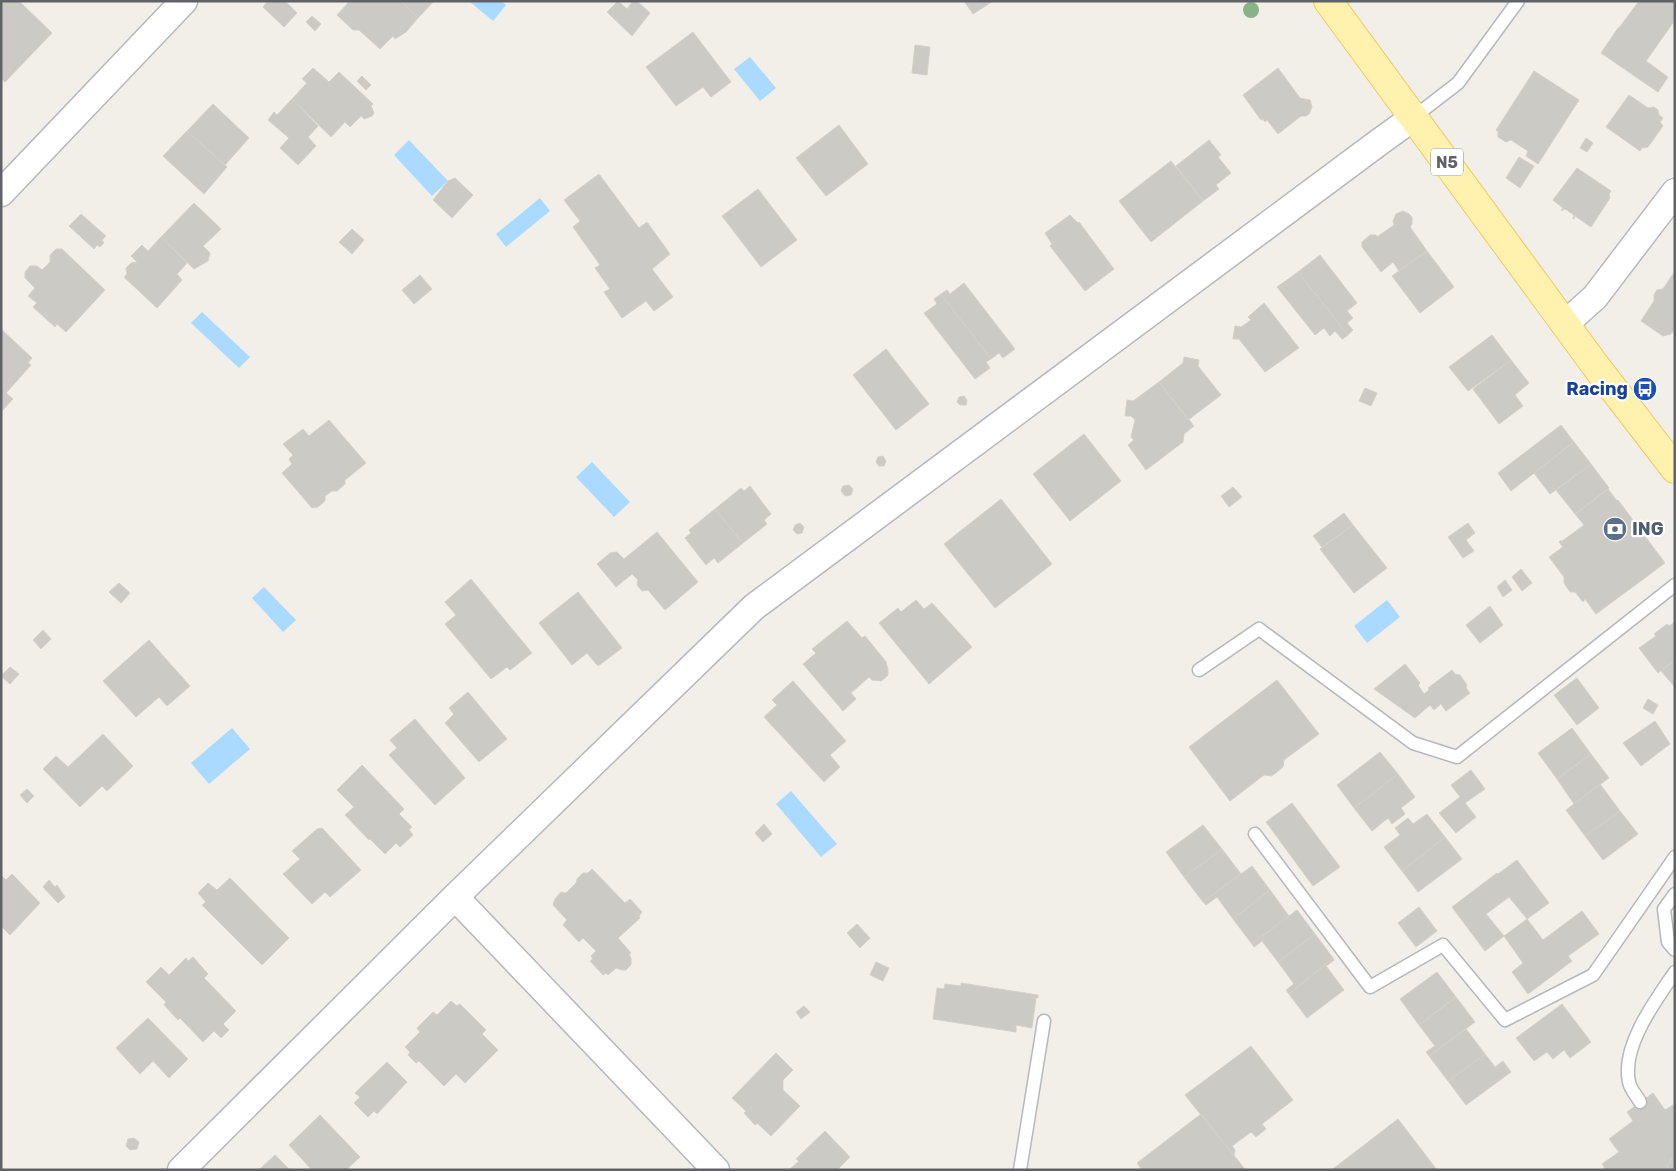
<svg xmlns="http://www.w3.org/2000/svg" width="1676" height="1171" viewBox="0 0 1676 1171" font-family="Rubik,sans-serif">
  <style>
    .water { fill: #aadaff }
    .building { fill: #cccac5; stroke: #d6d1c6 }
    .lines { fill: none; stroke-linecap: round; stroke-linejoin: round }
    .lane-casing { stroke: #b5b8bc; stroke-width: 15 }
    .street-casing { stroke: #b5b8bc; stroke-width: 29 }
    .primary-casing { stroke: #f2c960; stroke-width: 30 }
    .lane { stroke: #fff; stroke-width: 12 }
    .street { stroke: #fff; stroke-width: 26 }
    .primary { stroke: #fff2af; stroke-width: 28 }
    .tree { fill: #89b387 }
    .labels { text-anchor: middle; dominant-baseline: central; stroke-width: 4.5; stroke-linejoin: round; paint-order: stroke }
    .shield { fill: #fff; stroke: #8f9295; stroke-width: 1 }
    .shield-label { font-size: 16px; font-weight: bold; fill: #5f6368 }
    .transit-label { font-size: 18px; font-weight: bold; fill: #164399; stroke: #fff; text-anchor: end }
    .service-label { font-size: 18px; font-weight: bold; fill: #4e5e75; stroke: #fff; text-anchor: start }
  </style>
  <rect width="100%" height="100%" fill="#f1efe8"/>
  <path class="water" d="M469,1H501L506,5L493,21Z
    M750,57L776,88L760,101L734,69Z
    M409,140L448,181L432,196L394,155Z
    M540,198L550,211L506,247L496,234Z
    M202,312L250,357L239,368L191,323Z
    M592,462L630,502L614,517L576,477Z
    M264,587L296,620L283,632L252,598Z
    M1387,600L1400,617L1367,643L1354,626Z
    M232,728L250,749L209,784L191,763Z
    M791,791L837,844L821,857L776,804Z"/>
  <path class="building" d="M1,1H19L52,33L5,82L1,79Z
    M268,1H285L297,13L284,27L263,7Z
    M401,1H434L418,18Z
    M401,1L418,18L406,32L395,39L393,36L380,49L359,30H353L337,15L348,3V1Z
    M618,1L627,9L633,1H637L650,13L632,36L607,12Z
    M964,1H993L973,14Z
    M1639,1H1675V20L1646,61L1668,77L1658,92L1601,53L1618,28H1619Z
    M312,16L321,24L315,31L306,22Z
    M693,32L731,82L711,97L703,87L676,106L646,67Z
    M915,45L930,47L927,75L912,73Z
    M313,68L329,82L339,72L373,104L371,106L374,113L372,116L364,119L361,116L350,127L345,122L331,137L292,99L307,83L302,79Z
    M1278,68L1300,98L1310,100L1312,107L1309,114L1306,116H1301L1278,134L1267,120L1265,122L1263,119L1261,120L1243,95Z
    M1534,71L1579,100L1538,164L1526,156L1528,151L1511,140L1506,142L1498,137V131L1496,130Z
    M362,76L371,85L366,90L357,81Z
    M1629,95L1648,108L1654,107L1658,110L1659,115L1663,118L1660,122L1663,126L1648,147L1642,148L1640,151L1606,127Z
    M292,99L318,126L308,137L316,146L298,165L280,148L289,138L268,120L274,112L277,115Z
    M213,104L249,138L225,165L187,131Z
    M839,125L868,164L826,196L796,158Z
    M187,131L227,167L204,194L163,156Z
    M1586,138L1593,143L1587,152L1580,148Z
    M1209,140L1221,155L1218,157L1231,173L1216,185L1219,189L1203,201L1176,166Z
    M1519,157L1534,166L1520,188L1506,178Z
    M1171,161L1203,201L1151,242L1119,201Z
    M1577,168L1611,191L1609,194L1610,198L1591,227L1575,216L1574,219H1573L1574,215L1565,209L1561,211L1563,208L1553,200Z
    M599,174L639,228L647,222L670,254L652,269L673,297L654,311L646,301L622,318L604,292L610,289L595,268L600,265L573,227L580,221L564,200Z
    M455,178L473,195L452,218L433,200L448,181Z
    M758,189L797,240L761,267L722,216Z
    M194,203L221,229L203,246L210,253L208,261L194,269L161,237Z
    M1403,211L1409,214L1412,217V224L1410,227L1427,251L1399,271L1393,262L1381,272L1362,247V242L1370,235H1376L1377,237L1394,225L1393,221L1396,214Z
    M81,214L106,236L102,240L104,243L100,247L97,245L94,249L69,226Z
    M1070,215L1078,223L1079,222L1114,269L1085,291L1050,246L1052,244L1045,233Z
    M352,229L364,240L352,254L339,242Z
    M161,237L187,263L177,274L182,280L157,308L124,277L127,274L126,268L131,263L137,262L131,256L142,245L148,251Z
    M56,249H62L105,290L66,332L57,324L55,327L33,307L37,303L28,296L35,288L25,278V272L30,266H37L42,270L50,262V255Z
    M1427,251L1454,287L1420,313L1392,276Z
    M1320,255L1357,303L1347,311L1353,318L1347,323L1353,330L1348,335L1298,272Z
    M1298,272L1348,335L1344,338L1342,339L1335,331L1330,336L1324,328L1315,335L1277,287Z
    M1675,273V329L1671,334L1663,336L1641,321L1654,301V295L1657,290L1663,289L1673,274Z
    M420,275L432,289L414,304L402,290Z
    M964,283L1015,349L1003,358L999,353L991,359L941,294L947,290L950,294Z
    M941,294L991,359L986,362L990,368L975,379L924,313L937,304L934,299Z
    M1264,303L1299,348L1265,372L1239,339H1233L1235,326L1241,327L1251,320L1248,317Z
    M1,329L32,358L28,363L31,365L6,393L13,399L1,412Z
    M1492,335L1511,360L1468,391L1449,367Z
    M886,349L929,404L896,430L853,375Z
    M1184,357L1199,360L1198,366L1221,395L1188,420L1159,382L1183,363Z
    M1511,360L1529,383L1515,395L1523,406L1499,424L1473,389Z
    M1159,382L1194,426L1184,434L1183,442L1146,470L1128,445L1134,440L1131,437L1135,420L1131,416H1125L1127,400L1133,401Z
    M1365,388L1377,393L1371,406L1359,401Z
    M964,396L967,400L966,405H960L957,402L959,397Z
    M329,420L366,463L345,480V484L337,491H332L325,496V501L318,507L312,508L282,473L292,464L289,459L293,455L283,444L303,429L309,436Z
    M1561,425L1574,442L1511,491L1498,473Z
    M1084,434L1121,481L1070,521L1033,474Z
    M1574,442L1591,464L1550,494L1534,473Z
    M883,456L886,461L884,466H879L876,462L878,457Z
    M1591,464L1609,488L1575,514L1556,490Z
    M849,485L853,489L851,495L845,496L841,491L843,486Z
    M750,486L771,514L764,520L767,524L743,543L715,509L741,488L744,491Z
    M1233,487L1242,497L1229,507L1221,496Z
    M1608,489L1617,501L1618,500L1665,563L1596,614L1585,599L1583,602L1575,592H1570L1564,583V577L1549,557L1563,547L1559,542L1561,540V542L1584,525L1575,514Z
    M1001,499L1052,564L995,608L944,544Z
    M715,509L743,543L718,563L714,558L706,565L685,538L691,533L689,530Z
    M1344,513L1353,525L1322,547L1313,536Z
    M800,523L804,527L802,533L797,534L793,530L795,525Z
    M1468,523L1475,533L1466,540L1474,551L1463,558L1448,537Z
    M1353,525L1387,568L1354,593L1320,549Z
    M657,532L698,582L665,610L648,590L642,591L637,585L638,580L632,574L616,587L597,564L610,553L617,552L624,559Z
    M1521,569L1532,583L1522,591L1512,577Z
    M471,579L532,653L510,670L507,667L491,679L445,624L456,615L445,602Z
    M1505,580L1512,590L1503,597L1497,587Z
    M119,583L130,593L121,603L109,592Z
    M578,592L622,648L598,666L587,653L572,665L539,623Z
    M916,600L924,609L932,603L972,647L929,684L879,623L898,608L901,612Z
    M1490,606L1503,625L1480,643L1466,625Z
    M847,621L862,638L865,636L887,663H886L888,669V675L885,678L881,681L872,680L869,677L851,693L856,699L843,711L803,664L816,653L812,649Z
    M1675,622V660L1658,673L1639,648L1656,636L1654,634L1667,624L1669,626Z
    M43,630L51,639L41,649L33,640Z
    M149,640L190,686L167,706L159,697L136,717L103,681Z
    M1675,660V687L1661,671Z
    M1405,664L1420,683L1418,685L1424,694L1429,690L1428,688L1452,670L1455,674L1460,675L1467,685L1466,688L1470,693L1446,711L1441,704L1434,710L1430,705L1415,718L1374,689Z
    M10,667L19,674L10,684L1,676Z
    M1577,678L1599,708L1577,725L1554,695Z
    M1277,680L1319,734L1284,760L1283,767L1272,776L1264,775L1230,801L1189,747Z
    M793,681L846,741L830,755L840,767L824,782L764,717L777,705L772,700Z
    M468,692L507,739L479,762L445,723L454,714L449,708Z
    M1648,699L1658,705L1653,714L1643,708Z
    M415,719L465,778L435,805L389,755L397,748L390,740Z
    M1655,721L1670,744L1641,766L1623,743Z
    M1572,728L1591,754L1557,779L1538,753Z
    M103,734L133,766L107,791L102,786L80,807L43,769L56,756L68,767Z
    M1380,752L1398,774L1354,808L1337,785Z
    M1591,754L1609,778L1574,804L1557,779Z
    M362,765L404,809L399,814L412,827L409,830L413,835L400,847L396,843L385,854L370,839L369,840L345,815L354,807L337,790Z
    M1471,770L1485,789L1465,803L1476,817L1456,833L1439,813L1460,797L1451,785Z
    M1398,774L1415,797L1401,808L1405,814L1392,824L1388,818L1372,831L1354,808Z
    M1600,784L1620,811L1585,836L1566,810Z
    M27,789L34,796L27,803L20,795Z
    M1292,803L1340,867L1313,886L1266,822Z
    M1620,811L1638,834L1603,860L1585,836Z
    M1427,814L1445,837L1402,871L1384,847L1400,835L1395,828L1408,818L1413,824Z
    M764,824L772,834L763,842L755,833Z
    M1203,825L1222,849L1184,877L1166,852Z
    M322,828L361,870L330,897L325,892L312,904L283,874L300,859L292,851L317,829Z
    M1445,837L1462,859L1418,892L1402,871Z
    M1222,849L1241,874L1203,902L1184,877Z
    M1517,860L1549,903L1527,919L1509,897L1486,914L1504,936L1485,951L1452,907L1497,873L1498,874Z
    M1252,866L1270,890L1233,919L1217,897L1206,905L1203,902Z
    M592,869L625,903L630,899L642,912L639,916L640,918L618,938L631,953L629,954L631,958V965L626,970H622L616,968L608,975L606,973L603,975L590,961L593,959L591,956L596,951L583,938L579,942L563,925L567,920L553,905L555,899L561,892L566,893L576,883L577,879L583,873H588Z
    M12,874L40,903L10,935L1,926V875L6,880Z
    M230,878L289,938L262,965L202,905L206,902L198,893L208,883L217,890Z
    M49,880L55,887L57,885L65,897L58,903L43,887Z
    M1270,890L1289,916L1252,944L1233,919Z
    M1419,907L1437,931L1416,947L1398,923Z
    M1297,910L1315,934L1278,962L1262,941L1254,947L1252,944Z
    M1582,911L1599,934L1568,956L1572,961L1528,994L1512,972L1523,963L1504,936L1527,919L1543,940Z
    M857,924L870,938L860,948L847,933Z
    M1315,934L1333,958L1289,994L1286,990L1294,984L1278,962Z
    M193,957L208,974L204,978L236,1011L223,1024L229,1030L221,1038L214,1031L203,1042L180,1018L178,1020L164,1005L166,1002L146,982L161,967L169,975L186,958L188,961Z
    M1333,958L1334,960L1326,966L1344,990L1307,1018L1289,994Z
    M876,962L889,968L883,981L870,975Z
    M1437,972L1456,997L1419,1025L1400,999Z
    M961,983L1038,995V998H1036L1032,1028L1016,1025V1032L933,1019L937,988L944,989L945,984L961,986Z
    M1456,997L1475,1022L1429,1056L1426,1052L1435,1046L1419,1025Z
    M451,1001L457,1006L460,1004L486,1030L482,1034L498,1050L465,1083L456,1074L444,1086L419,1061L416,1063L408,1055L410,1052L405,1047L420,1032L417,1028L433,1012L437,1015Z
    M1562,1004L1591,1042L1570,1058L1564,1050L1553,1059L1547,1052L1534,1061L1516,1038Z
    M804,1006L810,1012L801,1019L796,1012Z
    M148,1018L188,1059L169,1078L153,1061L140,1074L116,1048Z
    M1466,1029L1485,1054L1448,1081L1429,1056Z
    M1251,1046L1293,1100L1262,1124L1266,1129L1256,1137L1251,1132L1232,1146L1235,1150L1234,1156L1185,1095Z
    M776,1053L793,1070L783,1080V1090L800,1106L771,1136L757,1123L755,1125L744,1113L746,1111L732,1098Z
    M1485,1054L1495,1067L1503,1061L1511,1072L1466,1105L1448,1081Z
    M387,1062L407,1082L377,1114L374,1111L368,1117L354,1103L360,1097L355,1093Z
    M1653,1093L1665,1110L1675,1104V1157L1670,1160L1671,1162L1666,1165L1670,1170H1606L1602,1164L1619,1152L1609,1139L1633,1121L1627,1112Z
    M1201,1114L1244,1168L1241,1170H1142L1137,1163Z
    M320,1115L360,1157L346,1170H312L289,1145Z
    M1398,1119L1437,1170H1334L1333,1169Z
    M825,1131L850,1157L837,1170H789L799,1161L796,1159Z
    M134,1138L139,1142L137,1149L130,1150L126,1146L128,1139Z
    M275,1155L290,1170H259Z
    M1675,1157V1170H1670L1666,1165L1671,1162L1670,1160Z"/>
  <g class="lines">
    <g class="lane-casing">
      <path id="lane" d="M1414,117L1458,83L1518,1
        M1199,670L1259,629L1413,743L1457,757L1675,585
        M1255,834L1370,987L1443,945L1505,1020L1593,975L1675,857
        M1675,894L1664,909L1668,942L1675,950
        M1640,1102C1637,1096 1630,1089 1629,1082C1621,1046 1656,1000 1675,972
        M1020,1170L1044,1021"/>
    </g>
    <g class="street-casing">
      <path id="street" d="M1,193L184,1
        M1565,324L1595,297L1675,192
        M455,897L716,1170
        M181,1170L455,897L754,607L1378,143L1414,117"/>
    </g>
    <g class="primary-casing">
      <path id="primary" d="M1328,1L1595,365L1675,469"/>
    </g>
    <use href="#lane" class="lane"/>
    <use href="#street" class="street"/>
    <use href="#primary" class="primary"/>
  </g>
  <circle class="tree" cx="1251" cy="10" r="8"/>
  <defs>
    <g id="bus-disc" transform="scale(1.25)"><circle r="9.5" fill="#1a4fb4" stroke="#fff"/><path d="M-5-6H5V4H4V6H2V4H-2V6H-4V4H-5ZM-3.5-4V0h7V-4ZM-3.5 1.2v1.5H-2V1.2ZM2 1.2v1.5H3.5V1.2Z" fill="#fff"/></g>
    <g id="bank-disc" transform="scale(1.25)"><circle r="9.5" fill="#5c6f8a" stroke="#fff"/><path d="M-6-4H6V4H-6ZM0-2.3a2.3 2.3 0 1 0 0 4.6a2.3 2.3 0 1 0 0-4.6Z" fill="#fff"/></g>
  </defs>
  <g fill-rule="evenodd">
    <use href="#bus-disc" x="1645" y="389"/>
    <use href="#bank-disc" x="1615" y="529"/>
  </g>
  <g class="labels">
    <rect class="shield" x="1431" y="148.5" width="32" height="27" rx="4"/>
    <g class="shield-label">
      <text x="1447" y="162">N5</text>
    </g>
    <g class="transit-label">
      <text x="1628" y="389">Racing</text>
    </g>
    <g class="service-label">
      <text x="1632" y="529">ING</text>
    </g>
  </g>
  <rect width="1676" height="1171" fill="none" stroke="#5f6368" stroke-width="5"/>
</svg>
